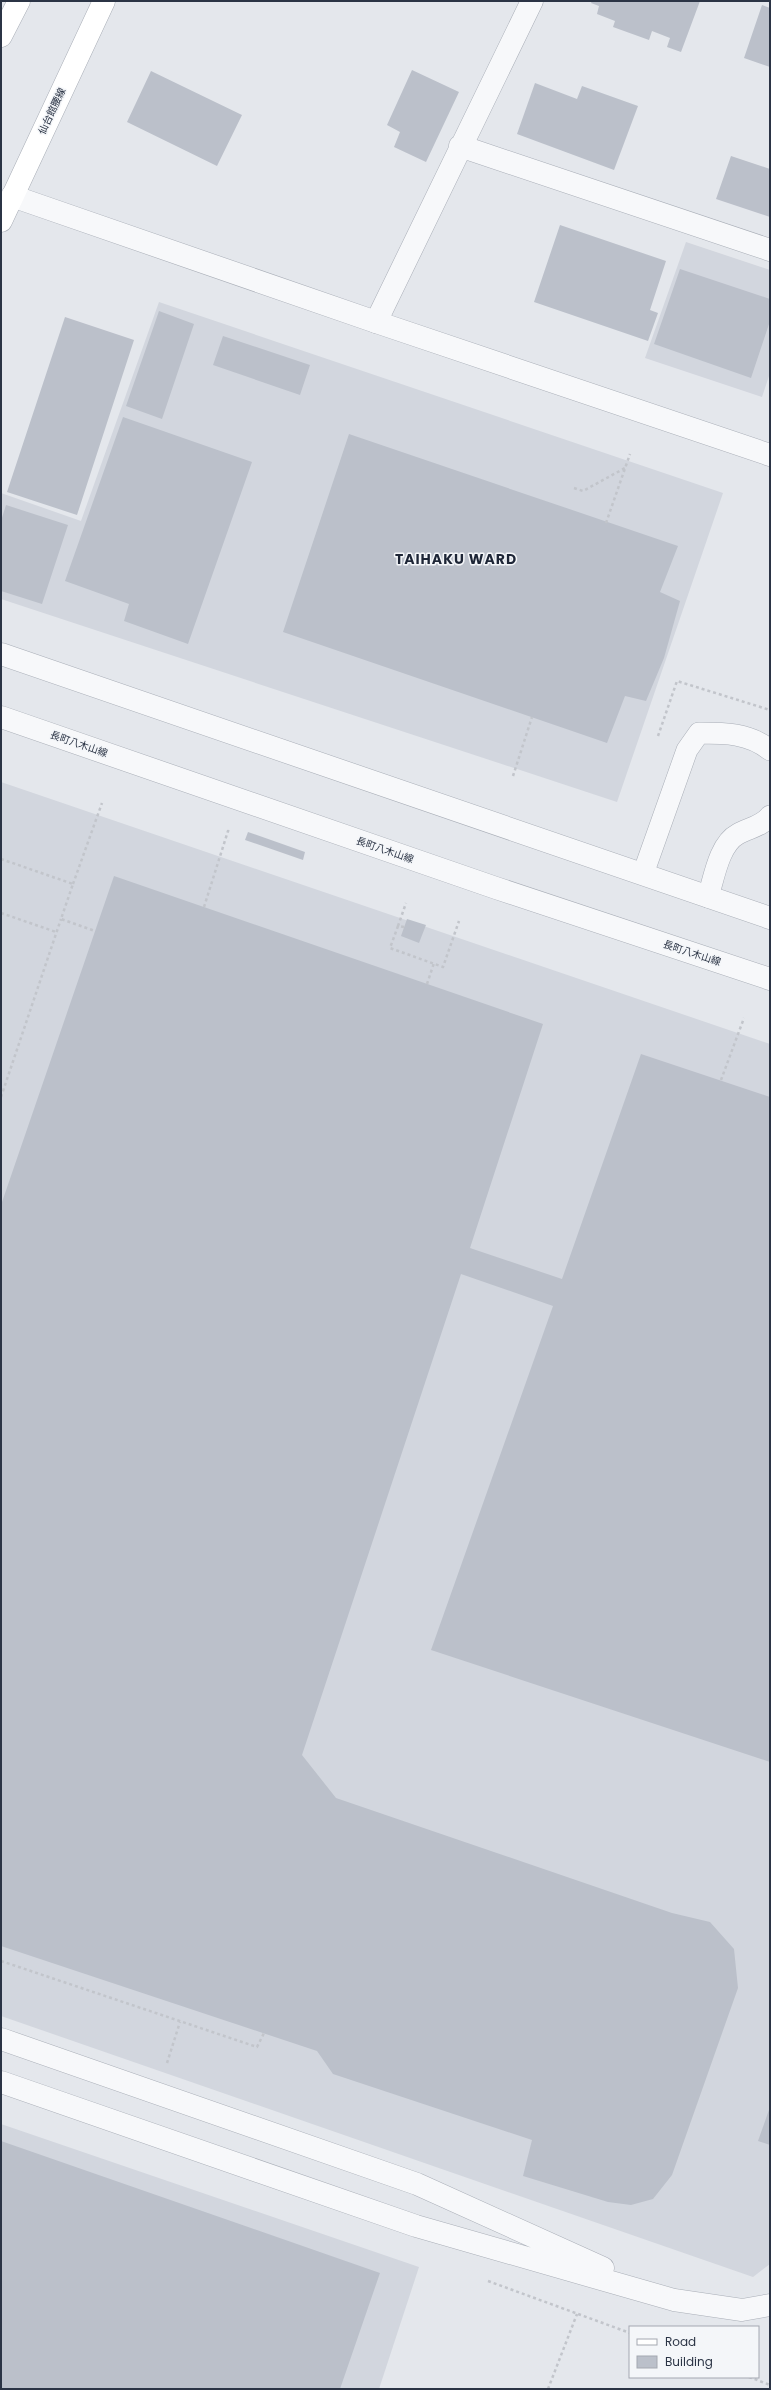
<svg xmlns="http://www.w3.org/2000/svg" width="771" height="2390" viewBox="0 0 771 2390" font-family="Poppins,'Noto Sans JP',sans-serif">
  <style>
    .built { fill: #d2d6de }
    .building { fill: #bbc0ca }
    .lines { fill: none; stroke-linecap: round; stroke-linejoin: round }
    .service-casing { stroke: #a9aeb7; stroke-width: 22 }
    .minor-casing { stroke: #a9aeb7; stroke-width: 23 }
    .tertiary-casing { stroke: #a9aeb7; stroke-width: 23 }
    .secondary-casing { stroke: #a9aeb7; stroke-width: 23 }
    .path { stroke: #c2c5cb; stroke-width: 2.5; stroke-dasharray: 3 3; stroke-linecap: butt }
    .service { stroke: #f7f8fa; stroke-width: 21 }
    .minor { stroke: #f7f8fa; stroke-width: 22 }
    .tertiary { stroke: #f7f8fa; stroke-width: 22 }
    .secondary { stroke: #fff; stroke-width: 22 }
    .labels { text-anchor: middle; dominant-baseline: central; stroke-width: 3; stroke-linejoin: round; paint-order: stroke }
    .street-label { font-size: 10px; fill: #2b3445; stroke: #f4f6f9 }
    .district-label { font-size: 14px; font-weight: bold; letter-spacing: 1px; fill: #1d2536; stroke: #f4f6f9 }
  </style>
  <rect width="100%" height="100%" fill="#e4e7ec"/>
  <path class="built" d="M686,242L770,270V373L762,397L645,358Z
    M159,302L723,493L617,802L1,599V493L81,521Z
    M1,782L770,1044V2264L753,2277L1,2016Z
    M1,2124L419,2267L379,2389H1Z"/>
  <path class="building" d="M592,1H700L681,52L667,47L670,38L652,31L649,40L613,27L615,21L597,14L599,6L591,3Z
    M762,5L770,8V67L744,58Z
    M412,70L459,92L426,162L394,147L400,132L387,125Z
    M151,71L242,115L217,166L127,122Z
    M535,83L577,99L582,86L638,106L614,170L517,134Z
    M731,156L770,169V217L716,199Z
    M560,225L666,261L650,310L658,313L648,341L534,302Z
    M680,269L770,299V321L751,378L654,344Z
    M159,311L194,324L162,419L126,406Z
    M65,317L134,340L77,515L7,492Z
    M223,336L310,365L300,395L213,365Z
    M123,417L252,462L188,644L124,621L129,604L65,581Z
    M349,434L678,546L660,592L680,601L664,658L646,701L625,696L607,743L283,632Z
    M6,505L68,525L42,604L1,591V521Z
    M248,832L305,852L303,860L245,840Z
    M114,876L543,1024L470,1248L562,1279L641,1054L770,1097V1762L431,1650L553,1306L461,1274L302,1755L336,1798L672,1913L710,1922L734,1949L738,1988L672,2175L653,2199L631,2205L608,2202L523,2176L532,2140L333,2074L317,2051L1,1946V1205Z
    M407,919L426,925L419,943L401,936Z
    M770,2107V2145L758,2141Z
    M1,2141L380,2273L340,2389H1Z"/>
  <g class="lines">
    <g class="service-casing">
      <path id="service" d="M643,874L687,750L699,733C725,733 749,733 770,750
        M708,897C714,878 719,844 738,834C749,828 762,826 770,816"/>
    </g>
    <g class="minor-casing">
      <path id="minor" d="M460,146L770,250
        M376,322L532,1
        M1,2039L417,2184L603,2268
        M1,2082L416,2226L674,2300L742,2310L770,2305"/>
    </g>
    <g class="tertiary-casing">
      <path id="tertiary" d="M12,196L376,322L770,455
        M1,654L770,918
        M1,717L496,888L770,979"/>
    </g>
    <g class="secondary-casing">
      <path id="secondary" d="M1,36L19,1
        M1,221L104,1"/>
    </g>
    <path class="path" d="M574,488L583,491L625,468
      M606,523L630,454
      M658,736L677,681L770,710
      M513,776L532,717
      M1,859L73,884L61,919L95,931
      M73,884L102,803
      M204,907L228,831L230,832
      M1,913L56,932
      M398,926L390,948L443,967L459,921
      M404,927L398,926L406,903
      M427,984L434,963
      M721,1080L744,1018
      M1,1097L61,919
      M1,1961L257,2047L264,2033
      M167,2063L180,2022
      M488,2281L630,2333
      M749,2377L770,2385
      M548,2389L577,2314"/>
    <use href="#service" class="service"/>
    <use href="#minor" class="minor"/>
    <use href="#tertiary" class="tertiary"/>
    <use href="#secondary" class="secondary"/>
  </g>
  <g class="labels">
    <g class="street-label">
      <text transform="translate(52 111) rotate(-65)">仙台館腰線</text>
      <text transform="translate(79 744) rotate(19)">長町八木山線</text>
      <text transform="translate(385 850) rotate(19)">長町八木山線</text>
      <text transform="translate(692 953) rotate(18)">長町八木山線</text>
    </g>
    <g class="district-label">
      <text x="456" y="559">TAIHAKU WARD</text>
    </g>
  </g>
  <rect width="771" height="2390" fill="none" stroke="#2b3445" stroke-width="4"/>
  <rect x="629" y="2326" width="130" height="52" fill="#f4f6f9" stroke="#a4a8b1"/>
  <rect x="637" y="2339" width="20" height="6" fill="#ffffff" stroke="#a4a8b1"/>
  <text x="665" y="2346" font-size="12" fill="#2b3445">Road</text>
  <rect x="637" y="2356" width="20" height="12" fill="#bbc0ca" stroke="#a4a8b1"/>
  <text x="665" y="2366" font-size="12" fill="#2b3445">Building</text>
</svg>
